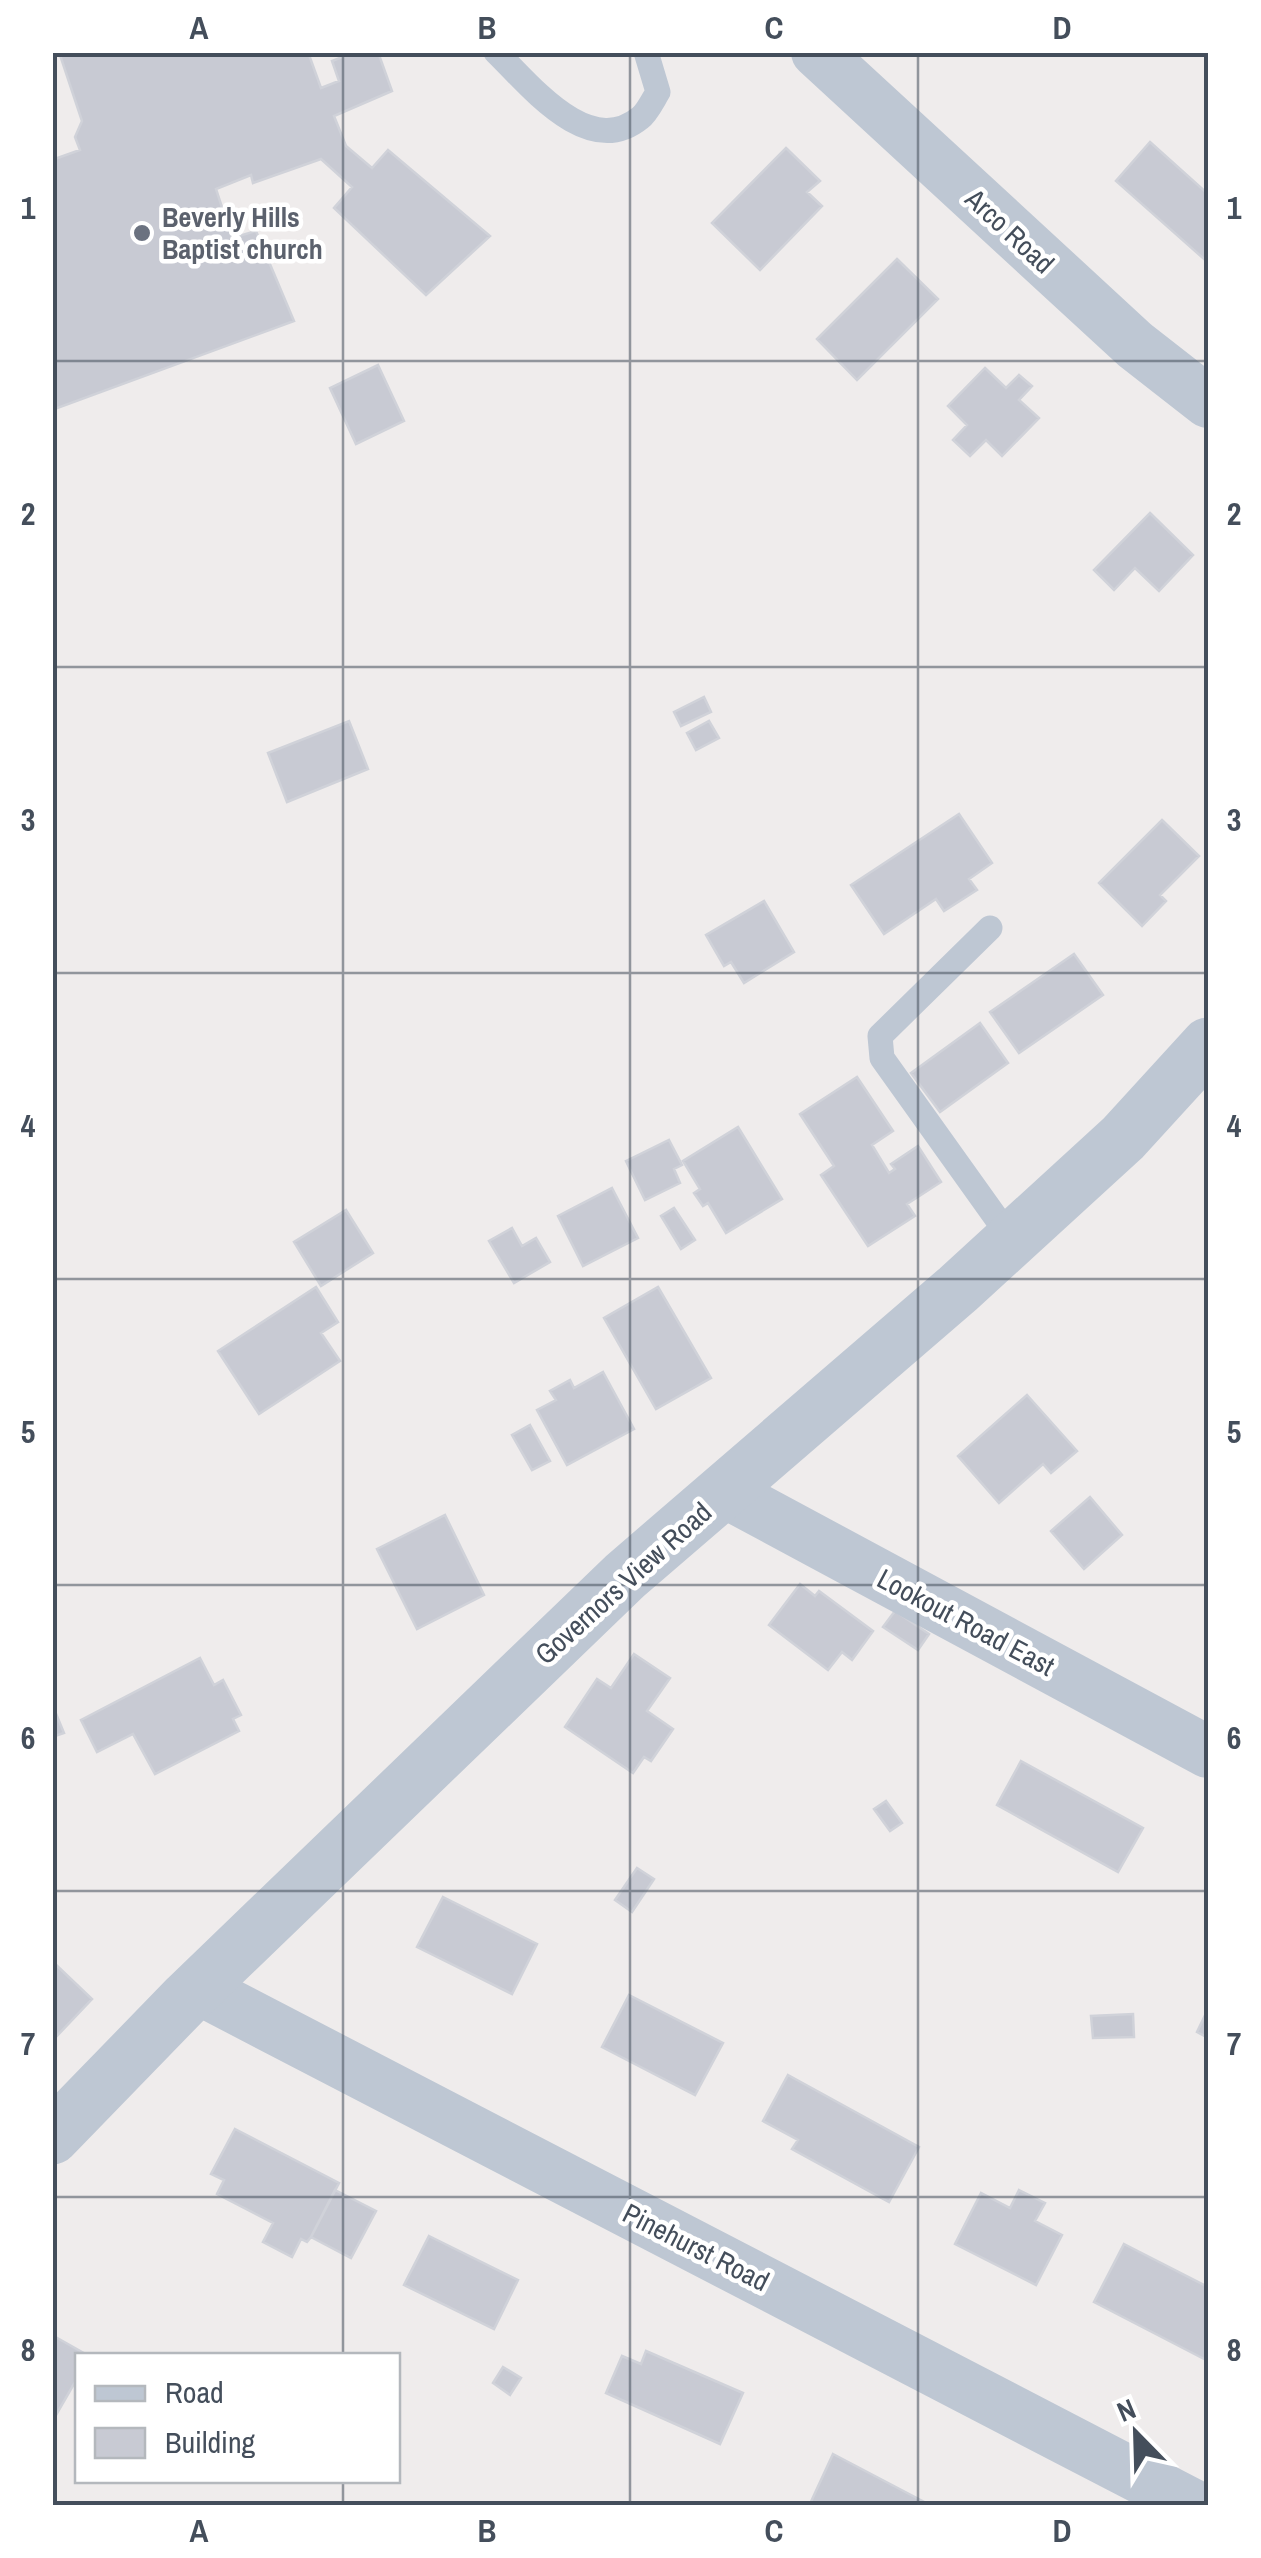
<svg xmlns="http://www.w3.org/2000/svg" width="1261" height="2558" viewBox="0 0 1261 2558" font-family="'Archivo Narrow',sans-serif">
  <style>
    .building { fill: #c8cad3; stroke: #d0d2d9; stroke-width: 2.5 }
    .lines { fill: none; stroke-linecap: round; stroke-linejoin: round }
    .service { stroke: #bec7d3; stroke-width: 25 }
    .minor { stroke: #bec7d3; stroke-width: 52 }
    .tertiary { stroke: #bec7d3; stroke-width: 55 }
    .grid { fill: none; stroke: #444e5b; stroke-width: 2.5; stroke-opacity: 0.55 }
    .worship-dot { fill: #6b7280; stroke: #fff; stroke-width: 4 }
    .labels { text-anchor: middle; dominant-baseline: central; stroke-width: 9; stroke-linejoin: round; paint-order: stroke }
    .worship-label { font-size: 28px; font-weight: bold; fill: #5b616d; stroke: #fff; text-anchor: start }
    .street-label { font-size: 28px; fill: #444e5b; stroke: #fff }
    .neatline { fill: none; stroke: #444e5b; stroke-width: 4 }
    .grid-label { font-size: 32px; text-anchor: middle; font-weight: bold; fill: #444e5b }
  </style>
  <rect width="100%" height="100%" fill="#efecec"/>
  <path class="building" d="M59,52H308L321,88L339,81L332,61L355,52H378L392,91L334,116L346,146L372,168L388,150L490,236L426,295L334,208L352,187L321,159L253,183L251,175L216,189L232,238L256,231L294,321L52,410V160L80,150L75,137L82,121Z
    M1150,142L1208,194V254L1204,259L1116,181Z
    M786,148L820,181L807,192L822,206L760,270L712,223Z
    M897,259L938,299L857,380L817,339Z
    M378,365L404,421L356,444L330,388Z
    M985,368L1006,388L1019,375L1032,386L1019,400L1039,418L1002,456L986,440L970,456L953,440L967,425L948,406Z
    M1150,513L1193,555L1159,591L1135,568L1114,590L1094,570Z
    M704,697L711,712L681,726L674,712Z
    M349,721L368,769L287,802L268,753Z
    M709,721L719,738L696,750L687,733Z
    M959,814L992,863L969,879L977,890L944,911L936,899L884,934L851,885Z
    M1162,820L1199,856L1160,895L1166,901L1142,926L1099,883Z
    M764,901L794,952L744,983L731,962L724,966L706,935Z
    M1074,954L1103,995L1019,1053L990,1012Z
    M980,1023L1008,1063L940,1112L911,1073Z
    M857,1077L893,1131L872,1145L889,1173L895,1169L891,1164L918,1146L941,1182L907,1204L915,1216L868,1246L821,1175L834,1166L800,1114Z
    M738,1127L782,1199L726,1233L708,1203L703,1206L694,1193L700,1189L683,1161Z
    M669,1140L682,1165L674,1169L680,1183L645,1200L626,1161Z
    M612,1188L638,1238L583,1266L558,1216Z
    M674,1208L695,1240L681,1249L661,1216Z
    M346,1210L373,1253L321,1286L294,1242Z
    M512,1228L522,1246L536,1238L550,1262L514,1283L489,1241Z
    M316,1287L338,1322L321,1333L340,1361L259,1414L218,1351Z
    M658,1287L711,1378L656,1409L604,1318Z
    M603,1372L634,1429L567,1465L537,1410L556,1400L550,1391L570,1380L574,1388Z
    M1027,1395L1077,1451L1051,1473L1043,1464L999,1503L958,1456Z
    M530,1425L550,1461L532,1470L512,1435Z
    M1090,1497L1122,1535L1084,1569L1051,1531Z
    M445,1515L484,1595L417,1629L377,1549Z
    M800,1584L815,1596L819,1591L873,1631L852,1660L842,1652L828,1670L769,1625Z
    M895,1611L929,1634L918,1650L883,1627Z
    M634,1654L670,1678L647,1711L673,1729L651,1761L644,1757L633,1773L565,1727L597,1679L611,1688Z
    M200,1658L214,1685L223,1680L241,1715L233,1719L239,1731L155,1774L133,1734L97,1752L81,1720Z
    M52,1704L64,1733L52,1737Z
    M1021,1761L1143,1828L1118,1872L997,1805Z
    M886,1801L902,1823L890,1831L874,1809Z
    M637,1868L654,1879L632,1912L615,1900Z
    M443,1897L537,1944L512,1994L417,1947Z
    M52,1961L92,1999L55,2038L52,2036Z
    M629,1995L723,2043L695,2095L602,2047Z
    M1208,2009V2038L1197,2032Z
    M1133,2014L1134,2037L1093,2038L1091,2016Z
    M788,2075L919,2147L889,2202L792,2149L798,2140L763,2121Z
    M235,2129L339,2183L311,2237L307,2242L301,2239L292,2257L263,2242L273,2223L217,2194L224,2180L211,2174Z
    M335,2190L376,2211L351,2258L311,2237Z
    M1019,2190L1045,2203L1035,2221L1062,2235L1036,2285L955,2244L981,2193L1010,2208Z
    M429,2236L518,2280L494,2329L404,2285Z
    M1124,2244L1208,2287V2361L1094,2302Z
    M52,2335L89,2356H78V2377L52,2422Z
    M646,2351L743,2393L720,2444L606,2393L622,2356L641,2364Z
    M503,2367L521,2378L510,2395L493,2383Z
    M833,2454L932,2506H809Z"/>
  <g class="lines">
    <path class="service" d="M496,52C530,85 588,160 640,118C647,113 653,100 658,92L646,52
      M990,928L880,1036L882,1058L1012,1240"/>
    <path class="minor" d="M817,52L1135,345L1208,402
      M723,1491L1208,1752
      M197,1988L1195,2506"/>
    <path class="tertiary" d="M52,2137L187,1998L625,1576L958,1289L1123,1138L1208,1045"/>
  </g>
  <path class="grid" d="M343,52V2356M630,52V2506M918,52V2506M52,361H1208M52,667H1208M52,973H1208M52,1279H1208M52,1585H1208M52,1891H1208M52,2197H1208M343,2480V2506"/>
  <circle class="worship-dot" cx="142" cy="233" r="10"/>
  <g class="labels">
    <g class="worship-label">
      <text x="162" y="217">Beverly Hills<tspan x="162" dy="32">Baptist church</tspan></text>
    </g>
    <g class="street-label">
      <text transform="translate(1010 231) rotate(43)">Arco Road</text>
      <text transform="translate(623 1583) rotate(-42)">Governors View Road</text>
      <text transform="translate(966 1622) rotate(28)">Lookout Road East</text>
      <text transform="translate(696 2247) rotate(27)">Pinehurst Road</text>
    </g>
  </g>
  <rect width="1261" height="2558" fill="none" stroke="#ffffff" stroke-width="110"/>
  <rect x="75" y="2353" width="325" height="130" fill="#ffffff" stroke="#b4b8bd" stroke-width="2.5"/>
  <rect x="95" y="2386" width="50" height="15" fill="#bec7d3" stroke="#b4b8bd" stroke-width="2.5"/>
  <text x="165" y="2403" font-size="30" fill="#444e5b">Road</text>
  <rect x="95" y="2428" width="50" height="30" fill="#c8cad3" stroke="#b4b8bd" stroke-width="2.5"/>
  <text x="165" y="2453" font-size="30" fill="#444e5b">Building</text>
  <g transform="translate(1136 2433) rotate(337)" stroke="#ffffff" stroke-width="8" paint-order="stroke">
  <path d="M0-8L18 38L0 25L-18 38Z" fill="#444e5b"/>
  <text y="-15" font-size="28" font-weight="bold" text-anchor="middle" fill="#444e5b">N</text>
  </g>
  <rect x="55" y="55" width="1151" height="2448" class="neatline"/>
  <g class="grid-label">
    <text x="199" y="39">A</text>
    <text x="487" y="39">B</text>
    <text x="774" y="39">C</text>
    <text x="1062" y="39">D</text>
    <text x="28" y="219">1</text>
    <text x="1234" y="219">1</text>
    <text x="28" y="525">2</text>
    <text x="1234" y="525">2</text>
    <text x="28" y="831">3</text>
    <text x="1234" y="831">3</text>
    <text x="28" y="1137">4</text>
    <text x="1234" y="1137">4</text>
    <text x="28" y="1443">5</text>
    <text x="1234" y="1443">5</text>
    <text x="28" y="1749">6</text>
    <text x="1234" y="1749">6</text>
    <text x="28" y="2055">7</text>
    <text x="1234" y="2055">7</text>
    <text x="28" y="2361">8</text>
    <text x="1234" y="2361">8</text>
    <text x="199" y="2542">A</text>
    <text x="487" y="2542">B</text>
    <text x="774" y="2542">C</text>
    <text x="1062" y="2542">D</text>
  </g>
</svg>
